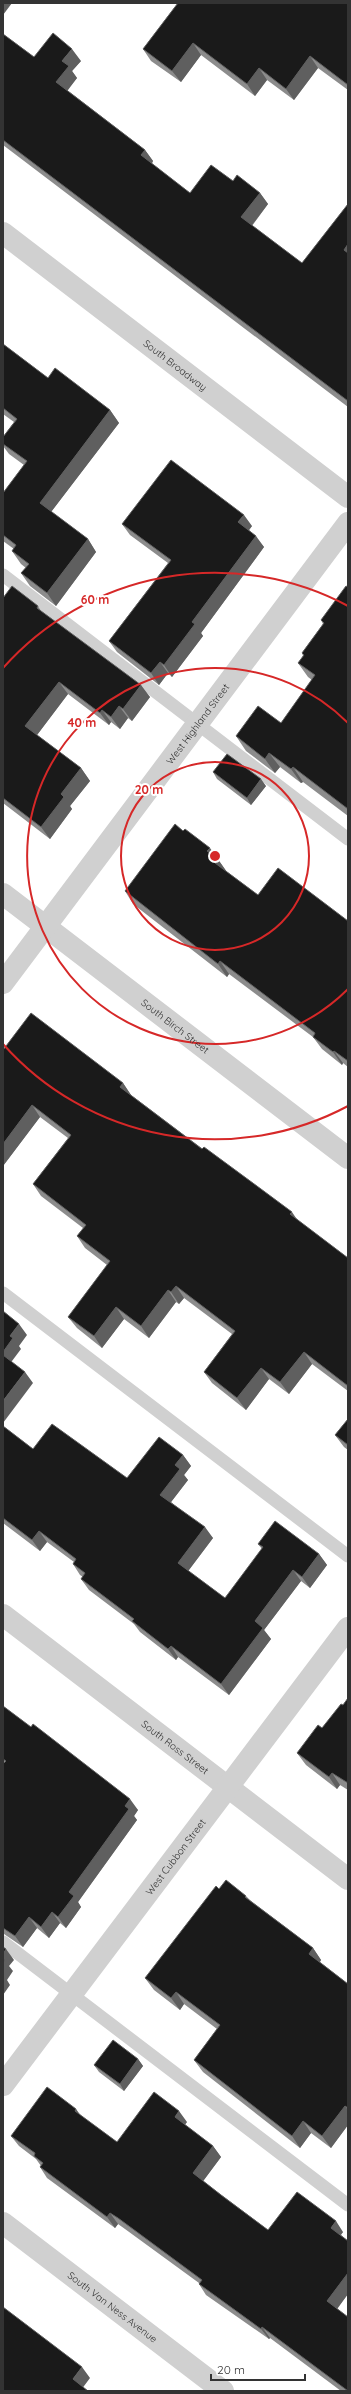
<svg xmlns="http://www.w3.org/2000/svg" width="351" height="2394" viewBox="0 0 351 2394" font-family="Quicksand,sans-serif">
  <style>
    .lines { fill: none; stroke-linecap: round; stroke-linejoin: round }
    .service { stroke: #d0d0d0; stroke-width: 13 }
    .minor { stroke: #d0d0d0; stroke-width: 22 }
    .tertiary { stroke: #d0d0d0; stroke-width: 22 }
    .wall { fill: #8c8c8c }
    .shaded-wall { fill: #5f5f5f }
    .building { fill: #1a1a1a; stroke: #5f5f5f }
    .ring { fill: none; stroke: #d62828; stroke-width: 2 }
    .labels { text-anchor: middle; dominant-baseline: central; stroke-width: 4; stroke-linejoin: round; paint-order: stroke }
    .street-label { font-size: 10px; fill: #333; stroke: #fff }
    .centre { fill: #d62828; stroke: #fff; stroke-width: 2 }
    .ring-label { font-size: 12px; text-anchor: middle; font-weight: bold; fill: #d62828; stroke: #fff; stroke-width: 4; stroke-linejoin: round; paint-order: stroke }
  </style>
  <rect width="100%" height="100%" fill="#fff"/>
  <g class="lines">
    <path class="service" d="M3,575L348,839
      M3,1293L348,1556
      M3,1942L348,2205"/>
    <g class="minor">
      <path id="s1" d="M3,894L348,1158"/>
      <path id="s2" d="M3,983L348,523"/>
      <path id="s3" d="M3,1615L348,1879"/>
      <path id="s4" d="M3,2085L348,1628"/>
      <path id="s5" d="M3,2223L223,2391"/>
    </g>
    <path class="tertiary" id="s6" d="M3,233L348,497"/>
  </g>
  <path class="wall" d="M176,3H348V90L318,68L294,100L267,80L255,96L201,55L181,82L151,61L143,49L177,4Z
    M3,34L34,57L81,61L72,71L77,78L67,90L145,150L153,161L152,164L190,193L233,181L260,193L268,204L252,226L302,263L348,204V407L3,145Z
    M3,344L48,378L110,410L119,423L51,512L88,539L96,552L56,606L30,586L21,573L26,568L21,564L12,551L14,549L3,541V493L24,465L9,454L3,446V437L14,422L3,414Z
    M122,524L252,526L249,530L264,547L201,633L203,636L172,677L168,673L159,685L117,652L109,641L168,563L130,535Z
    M348,587V816L303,782L301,783L280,767L275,773L246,751L236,736L281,723L312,680L308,677L298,663L303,656L302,653L323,624L321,620Z
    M3,598L38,606L41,611L150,697L132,721L128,718L120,729L111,722L109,725L68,694L37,735L81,768L90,781L70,806L72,809L50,839L3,803Z
    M213,772L266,786L251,805L217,779Z
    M183,831L219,860V861L226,871L258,895L348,921V1067L343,1063L342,1065L322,1049L313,1037L229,974L227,977L133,904L125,891Z
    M3,1050L123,1083L131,1095L348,1258V1391L312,1364L289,1394L269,1379L246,1410L212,1383L204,1372L232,1334L184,1298L179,1304L176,1302L149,1338L124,1319L102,1348L77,1328L68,1317L107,1265L85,1248L77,1236L83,1228L41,1196L33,1184L68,1138L40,1117L3,1166Z
    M348,1419V1450L344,1447L335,1435Z
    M3,1426L33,1449L127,1478L183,1455L191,1466L184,1475L188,1480L171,1502L213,1538L188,1571L225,1598L262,1549L258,1544L319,1554L327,1565L310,1588L301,1581L264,1630L271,1639L229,1695L178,1657L176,1660L140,1632L134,1624L89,1590L81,1579L83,1577L80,1575L73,1564L74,1562L47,1542L40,1551L3,1523Z
    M348,1698V1790L340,1785L337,1789L306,1765L297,1753L322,1728L343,1705Z
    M3,1706L138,1810L134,1816L137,1820L78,1902L81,1907L66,1928L60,1923L49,1938L37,1928L23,1947L4,1934L3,1935Z
    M246,1896L251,1901L313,1948L321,1960L320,1962L348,1984V2125L331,2148L311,2133L300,2148L203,2072L194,2060L217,2029L184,2004L180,2010L154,1990L145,1978Z
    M138,2059L143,2066L124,2091L99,2072L94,2065Z
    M81,2116L117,2142L187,2122L185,2125L213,2146L221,2157L203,2181L268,2230L343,2232L341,2235L348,2241V2294L337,2308L348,2391H341L270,2338L269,2339L206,2295L199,2284V2283L125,2229L118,2224L115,2228L47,2178L40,2167L41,2166L36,2159L19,2146L11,2136Z"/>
  <path class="shaded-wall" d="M3,3H12L3,15Z
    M193,43L201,55L181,82L172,71Z
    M72,49L81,61L72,71L77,78L65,94L56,82L62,61Z
    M310,56L318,68L294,100L286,89Z
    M259,68L267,80L255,96L247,84Z
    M145,150L153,161L149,167L141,155Z
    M260,193L268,204L249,229L241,217Z
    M348,244V256L344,250Z
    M110,410L119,423L48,516L40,503Z
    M244,515L252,526L246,534L238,522Z
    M256,536L264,547L201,633L203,636L172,677L164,665L192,622Z
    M88,539L96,552L56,606L47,593Z
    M160,662L168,673L159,685L151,673Z
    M59,682L68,694L34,739L25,726Z
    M141,685L150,697L132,721L123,709Z
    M119,706L128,718L120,729L111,717Z
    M102,710L111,722L109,725L100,713Z
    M269,753L280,767L275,773L265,759Z
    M293,767L303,782L301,783L291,769Z
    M81,768L90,781L70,806L72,809L50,839L41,827L61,794Z
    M261,779L266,786L251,805L247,798Z
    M210,848L227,872L224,875L207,851Z
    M220,961L229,974L227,977L218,964Z
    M334,1051L343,1063L342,1065L333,1052Z
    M123,1083L131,1095L128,1099L120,1087Z
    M32,1105L40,1117L3,1166V1144Z
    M292,1212L300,1224L290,1214Z
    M176,1286L184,1298L179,1304L171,1292Z
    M168,1290L176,1302L149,1338L141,1326Z
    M116,1307L124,1319L102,1348L94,1336Z
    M19,1324L27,1335L19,1346L21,1349L9,1365L3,1356V1352L10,1336Z
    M304,1352L312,1364L289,1394L280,1382Z
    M261,1368L269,1379L246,1410L237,1398Z
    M25,1372L33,1383L3,1423V1401Z
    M183,1455L191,1466L184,1475L188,1480L168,1506L160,1495L175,1465Z
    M205,1527L213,1538L186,1574L178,1563Z
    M39,1531L47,1542L40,1551L32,1540Z
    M319,1554L327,1565L310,1588L302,1577Z
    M293,1570L301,1581L264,1630L271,1639L229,1695L221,1684L255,1621Z
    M171,1646L178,1657L176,1660L168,1649Z
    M332,1773L340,1785L337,1789L329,1777Z
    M130,1799L138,1810L134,1816L137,1820L78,1902L81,1907L66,1928L58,1917L69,1892L125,1806Z
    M52,1912L60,1923L49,1938L41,1927Z
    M29,1917L37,1928L23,1947L15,1936Z
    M313,1948L321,1960L317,1966L309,1954Z
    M6,1949L14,1960L9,1966L13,1971L7,1980L10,1985L3,1995V1954Z
    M176,1992L184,2004L180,2010L171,1998Z
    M138,2059L143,2066L124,2091L120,2084Z
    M345,2106L348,2110V2125L331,2148L322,2136Z
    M76,2109L84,2120L75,2111Z
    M179,2111L187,2122L182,2128L175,2117Z
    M303,2121L311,2133L300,2148L292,2136Z
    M213,2146L221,2157L201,2184L193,2173Z
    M110,2213L118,2224L115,2228L107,2217Z
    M336,2221L343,2232L338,2238L331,2228Z
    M348,2273V2294L335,2312L327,2301Z
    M262,2327L270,2338L269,2339L261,2329Z
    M82,2367L90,2378L81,2390L73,2379Z"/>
  <path class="building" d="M178,3H348V85L310,56L286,89L259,68L247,84L193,43L172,71L143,49Z
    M53,33L72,49L62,61L69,66L56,82L145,150L141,155L190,193L211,165L233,181L237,175L260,193L241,217L302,263L348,204V244L344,250L348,253V401L3,140V34L34,57Z
    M3,344L48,378L55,368L110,410L40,503L88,539L47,593L21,573L29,564L12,551L16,545L3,535V493L27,461L3,444V437L17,419L3,408Z
    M171,460L244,515L238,522L256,536L192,622L195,624L164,665L160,662L151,673L109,641L171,560L122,524Z
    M12,586L38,606L37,608L141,685L123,709L119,706L111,717L102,710L100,713L59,682L25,726L81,768L61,794L64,797L41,827L3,798V598Z
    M346,586L348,587V809L293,767L291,769L269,753L265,759L236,736L258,706L281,723L315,675L298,663L304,655L302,653L324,623L321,620Z
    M227,754L261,779L247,798L213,772Z
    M175,824L183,831L185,829L210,848L207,851L218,859L215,863L258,895L278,868L348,921V1061L334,1051L333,1052L313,1037L315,1033L220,961L218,964L125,891Z
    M31,1013L123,1083L120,1087L202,1149L204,1147L261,1189L292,1212L290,1214L348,1258V1386L304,1352L280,1382L261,1368L237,1398L204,1372L235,1331L176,1286L171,1292L168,1290L141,1326L116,1307L94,1336L68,1317L110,1261L77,1236L86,1225L33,1184L71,1135L32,1105L3,1144V1097L4,1096L3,1095V1050Z
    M3,1311L19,1324L10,1336L13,1338L3,1352Z
    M3,1355L25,1372L3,1401Z
    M348,1419V1445L335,1435Z
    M52,1424L127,1478L159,1437L183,1455L175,1465L180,1469L160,1495L205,1527L178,1563L225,1598L263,1547L258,1544L275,1521L319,1554L302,1577L293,1570L255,1621L263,1628L221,1684L171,1646L168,1649L132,1621L134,1619L81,1579L85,1573L73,1564L76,1559L39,1531L32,1540L3,1518V1426L33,1449Z
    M348,1698V1783L332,1773L329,1777L297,1753L318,1725L322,1728L341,1704L343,1705Z
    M3,1706L31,1727L33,1724L130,1799L125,1806L129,1809L69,1892L74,1896L58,1917L52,1912L41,1927L29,1917L15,1936L3,1928V1764L6,1761L3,1759Z
    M226,1880L246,1896L245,1897L313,1948L309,1954L348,1984V2108L345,2106L322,2136L303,2121L292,2136L194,2060L220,2025L176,1992L171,1998L145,1978L216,1886L219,1889Z
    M3,1947L6,1949L3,1954Z
    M3,1959L5,1960L3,1963Z
    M113,2040L138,2059L120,2084L94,2065Z
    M47,2087L76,2109L75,2111L117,2142L154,2092L179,2111L175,2117L213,2146L193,2173L221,2195L268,2230L297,2192L336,2221L331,2228L348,2241V2273L327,2301L348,2317V2391L262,2327L261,2329L199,2284L202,2280L118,2218L110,2213L107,2217L40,2167L43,2163L34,2156L35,2153L11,2136Z
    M3,2307L82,2367L73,2379L88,2391H3Z"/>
  <g class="ring">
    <circle cx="215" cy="856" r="94"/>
    <path d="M348 989A188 188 0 1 1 348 723"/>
    <path d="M348 1106A283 283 0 0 1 3 1044M3 668A283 283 0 0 1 348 606"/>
  </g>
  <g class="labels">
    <g class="street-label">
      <text stroke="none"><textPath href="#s6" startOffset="217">South Broadway</textPath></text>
      <text stroke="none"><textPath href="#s2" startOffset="324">West Highland Street</textPath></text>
      <text stroke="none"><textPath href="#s1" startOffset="217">South Birch Street</textPath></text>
      <text stroke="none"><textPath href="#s3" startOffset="217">South Ross Street</textPath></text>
      <text stroke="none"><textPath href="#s4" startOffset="286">West Cubbon Street</textPath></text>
      <text stroke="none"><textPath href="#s5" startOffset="138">South Van Ness Avenue</textPath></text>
    </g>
  </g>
  <circle cx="215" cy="856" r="6" class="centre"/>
  <g class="ring-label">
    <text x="95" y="604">60 m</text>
    <text x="82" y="727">40 m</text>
    <text x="149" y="794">20 m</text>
  </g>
  <rect width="351" height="2394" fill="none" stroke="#333333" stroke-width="8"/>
  <path d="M211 2374v6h94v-6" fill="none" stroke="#333333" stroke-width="2"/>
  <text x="217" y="2374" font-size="12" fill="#333333" stroke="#ffffff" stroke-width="3" paint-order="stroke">20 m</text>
</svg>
